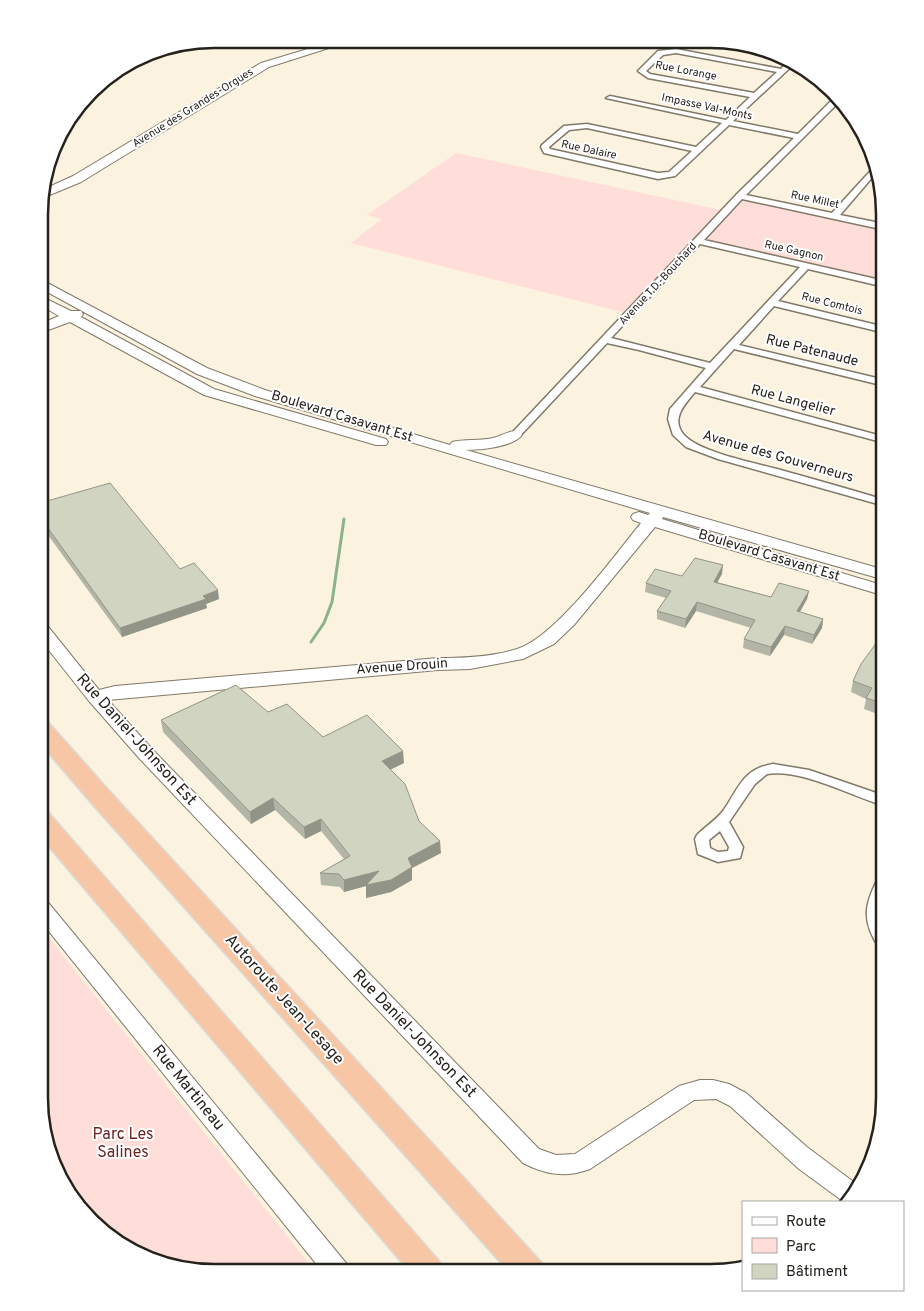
<svg xmlns="http://www.w3.org/2000/svg" width="924" height="1311" viewBox="0 0 924 1311" font-family="Overpass,sans-serif">
  <style>
    .green { fill: #ffddd8 }
    .lines { fill: none; stroke-linecap: round; stroke-linejoin: round }
    .stream { stroke: #89b38b; stroke-width: 3 }
    .street-casing { stroke: #817969; stroke-width: 3 }
    .secondary-casing { stroke: #817969; stroke-width: 2 }
    .highway-casing { stroke: #dcdcdb; stroke-width: 3 }
    .street { fill: #fff; fill-rule: evenodd }
    .secondary { fill: #fff; fill-rule: evenodd }
    .highway { fill: #f6c6a5; fill-rule: evenodd }
    .wall { fill: #b3b6a6 }
    .shaded-wall { fill: #929487 }
    .building { fill: #d0d4c1; stroke: #929487 }
    .labels { text-anchor: middle; dominant-baseline: central; stroke-width: 4; stroke-linejoin: round; paint-order: stroke }
    .far-street-label { font-size: 11px; fill: #25221c; stroke: #fff }
    .street-label { font-size: 14px; fill: #25221c; stroke: #fff }
    .near-street-label { font-size: 16px; fill: #25221c; stroke: #fff }
    .near-park-label { font-size: 16px; fill: #6b231f; stroke: #fff }
    .rim { fill: none; stroke: #25221c; stroke-width: 2.5 }
  </style>
  <rect width="100%" height="100%" fill="#fbf3e0"/>
  <path class="green" d="M456,153L726,211L740,196L885,227V281L883,283L698,241L630,314L351,243L382,219L367,215Z
    M39,924L68,962L315,1271H191L107,1236L57,1175L39,1098Z"/>
  <g class="lines">
    <path class="stream" d="M311,642L324,623L332,602L344,519"/>
    <g class="street-casing">
      <path id="street" d="M676,49L781,69L787,62L793,65L733,121L798,134L834,98L839,102L746,195L832,213L874,167L876,173L840,215L885,224V230L742,199L704,240L885,281V287L808,269L778,301L885,327V333L774,306L739,345L885,380V386L734,349L700,387L885,437V443L695,392C685,404 670,419 684,435C699,452 755,463 777,469C813,479 849,489 885,500V506L718,459L686,447L673,435L668,419L670,409L706,368L639,350L607,343L519,437L515,438L510,435L737,194L794,138L729,125L675,176L658,179L544,153L541,147L542,145L564,126L587,124L696,147L722,123L606,98L610,96L726,120L750,97L648,78L638,71L658,51ZM676,53L777,72L754,93L650,74L646,71L663,55ZM587,128L692,151L669,172L658,173L550,149L549,147L569,130ZM700,244L800,267L710,363L611,338Z
        M773,764L809,770L885,796V806C852,796 800,768 767,774L755,784L729,822L743,847L740,858L718,862L698,854L695,839L697,835C705,827 716,820 723,811C739,789 742,769 773,764ZM720,831L729,847L728,851L718,852L710,848L709,840Z
        M885,874V894L881,912L885,932V951L880,949C861,921 864,904 880,875Z"/>
    </g>
    <g class="secondary-casing">
      <path id="secondary" d="M341,39H357L269,67L81,182L40,199V191L73,176L261,63Z
        M40,279L207,368L265,390L450,445L452,442C465,439 479,441 493,438C502,436 510,429 520,432L522,435C513,447 481,450 466,450L885,570V580L663,517L662,519L885,586V596L655,527L574,625L554,644L523,659L470,669L438,670L108,700L153,750L539,1149L556,1155L575,1154L679,1086L700,1080H713L729,1084L746,1093L807,1147L859,1186L856,1195L847,1202H844L799,1169L730,1106L716,1099L694,1100L590,1169C566,1178 546,1175 523,1163L139,758L89,701L40,639V623L46,624L99,690L115,686L438,658C464,658 492,657 517,649C555,638 615,555 641,523L633,520L631,517L633,514L639,512L648,515L650,513L255,396L197,374L40,288Z
        M40,296L71,311H81L83,314L81,317L214,389L386,439L388,442L386,445H376L204,395L70,322L40,333V324L59,316L40,305Z
        M39,897L46,900L346,1263L349,1271H322L39,919Z"/>
    </g>
    <g class="highway-casing">
      <path id="highway" d="M39,718L47,721L112,794L541,1262L546,1272H509L94,806L39,742Z
        M39,809L48,812L439,1261L444,1271H409L39,835Z"/>
    </g>
    <use href="#street" class="street"/>
    <use href="#secondary" class="secondary"/>
    <use href="#highway" class="highway"/>
  </g>
  <path class="wall" d="M40,503L180,569L219,599L206,604L207,608L122,637L40,524Z
    M722,574L717,582L771,597L809,591L807,599L800,612L823,619L822,628L812,644L784,635L770,656L743,648L744,639L751,628L696,611L685,628L657,619V611L666,598L645,592L646,583L682,576Z
    M885,631V713L883,716L864,709L866,699L851,692L853,681Z
    M268,712L323,737L404,763L390,770L419,821L441,853L412,868V880L391,892L366,898V886L344,892L340,887L321,885L320,873L344,859L321,831L305,839L275,810L251,824L163,732L161,720Z"/>
  <path class="shaded-wall" d="M723,565L722,574L713,590L714,582Z
    M218,590L219,599L206,604L207,608L122,637L120,628Z
    M809,591L807,599L795,620L797,611Z
    M697,602L696,611L685,628L686,619Z
    M823,619L822,628L812,644L814,635Z
    M785,626L784,635L770,656L771,647Z
    M403,751L404,763L383,773L382,761Z
    M273,798L275,810L251,824L250,812Z
    M321,819V831L305,839L304,827Z
    M440,841L441,853L412,868V880L391,892L366,898V886L344,892V880L408,858Z"/>
  <path class="building" d="M110,483L180,569L194,563L218,590L203,596L206,599L120,628L40,517V503Z
    M695,558L723,565L714,582L771,597L779,583L809,591L797,611L823,619L814,635L785,626L771,647L744,639L755,620L697,602L686,619L657,611L671,591L646,583L655,569L682,576Z
    M885,631V704L866,698L872,688L853,681L861,664Z
    M236,685L268,712L287,704L323,737L367,715L403,751L382,761L405,784L419,821L440,841L408,858L412,867L391,880L366,885L379,871L344,880L339,874L320,873L350,856L321,819L304,827L273,798L250,812L161,720Z"/>
  <g class="labels">
    <g class="far-street-label">
      <text transform="translate(686 71) rotate(11)">Rue Lorange</text>
      <text transform="translate(707 107) rotate(12)">Impasse Val-Monts</text>
      <text transform="translate(193 108) rotate(-32)">Avenue des Grandes-Orgues</text>
      <text transform="translate(589 150) rotate(12)">Rue Dalaire</text>
      <text transform="translate(815 200) rotate(12)">Rue Millet</text>
      <text transform="translate(794 251) rotate(13)">Rue Gagnon</text>
      <text transform="translate(658 284) rotate(-47)">Avenue T.D.-Bouchard</text>
      <text transform="translate(832 304) rotate(14)">Rue Comtois</text>
    </g>
    <g class="street-label">
      <text transform="translate(812 351) rotate(14)">Rue Patenaude</text>
      <text transform="translate(793 401) rotate(15)">Rue Langelier</text>
      <text transform="translate(342 417) rotate(17)">Boulevard Casavant Est</text>
      <text transform="translate(778 457) rotate(16)">Avenue des Gouverneurs</text>
      <text transform="translate(769 556) rotate(17)">Boulevard Casavant Est</text>
      <text transform="translate(402 667) rotate(-4)">Avenue Drouin</text>
    </g>
    <g class="near-street-label">
      <text transform="translate(136 740) rotate(48)">Rue Daniel-Johnson Est</text>
      <text transform="translate(284 1000) rotate(48)">Autoroute Jean-Lesage</text>
      <text transform="translate(414 1034) rotate(46)">Rue Daniel-Johnson Est</text>
      <text transform="translate(188 1088) rotate(51)">Rue Martineau</text>
    </g>
    <g class="near-park-label">
      <text x="123" y="1135">Parc Les<tspan x="123" dy="18">Salines</tspan></text>
    </g>
  </g>
  <path d="M0 0H924V1311H0ZM214 48H710A166 166 0 0 1 876 214V1098A166 166 0 0 1 710 1264H214A166 166 0 0 1 48 1098V214A166 166 0 0 1 214 48Z" fill="#fff" fill-rule="evenodd"/>
  <path class="rim" d="M214 48H710A166 166 0 0 1 876 214V1098A166 166 0 0 1 710 1264H214A166 166 0 0 1 48 1098V214A166 166 0 0 1 214 48Z"/>
  <rect x="742" y="1201" width="162" height="90" fill="#ffffff" stroke="#a8a7a4"/>
  <rect x="752" y="1217" width="25" height="8" fill="#ffffff" stroke="#a8a7a4"/>
  <text x="786" y="1226" font-size="15" fill="#25221c">Route</text>
  <rect x="752" y="1238" width="25" height="15" fill="#ffddd8" stroke="#a8a7a4"/>
  <text x="786" y="1251" font-size="15" fill="#25221c">Parc</text>
  <rect x="752" y="1264" width="25" height="15" fill="#d0d4c1" stroke="#a8a7a4"/>
  <text x="786" y="1276" font-size="15" fill="#25221c">Bâtiment</text>
</svg>
